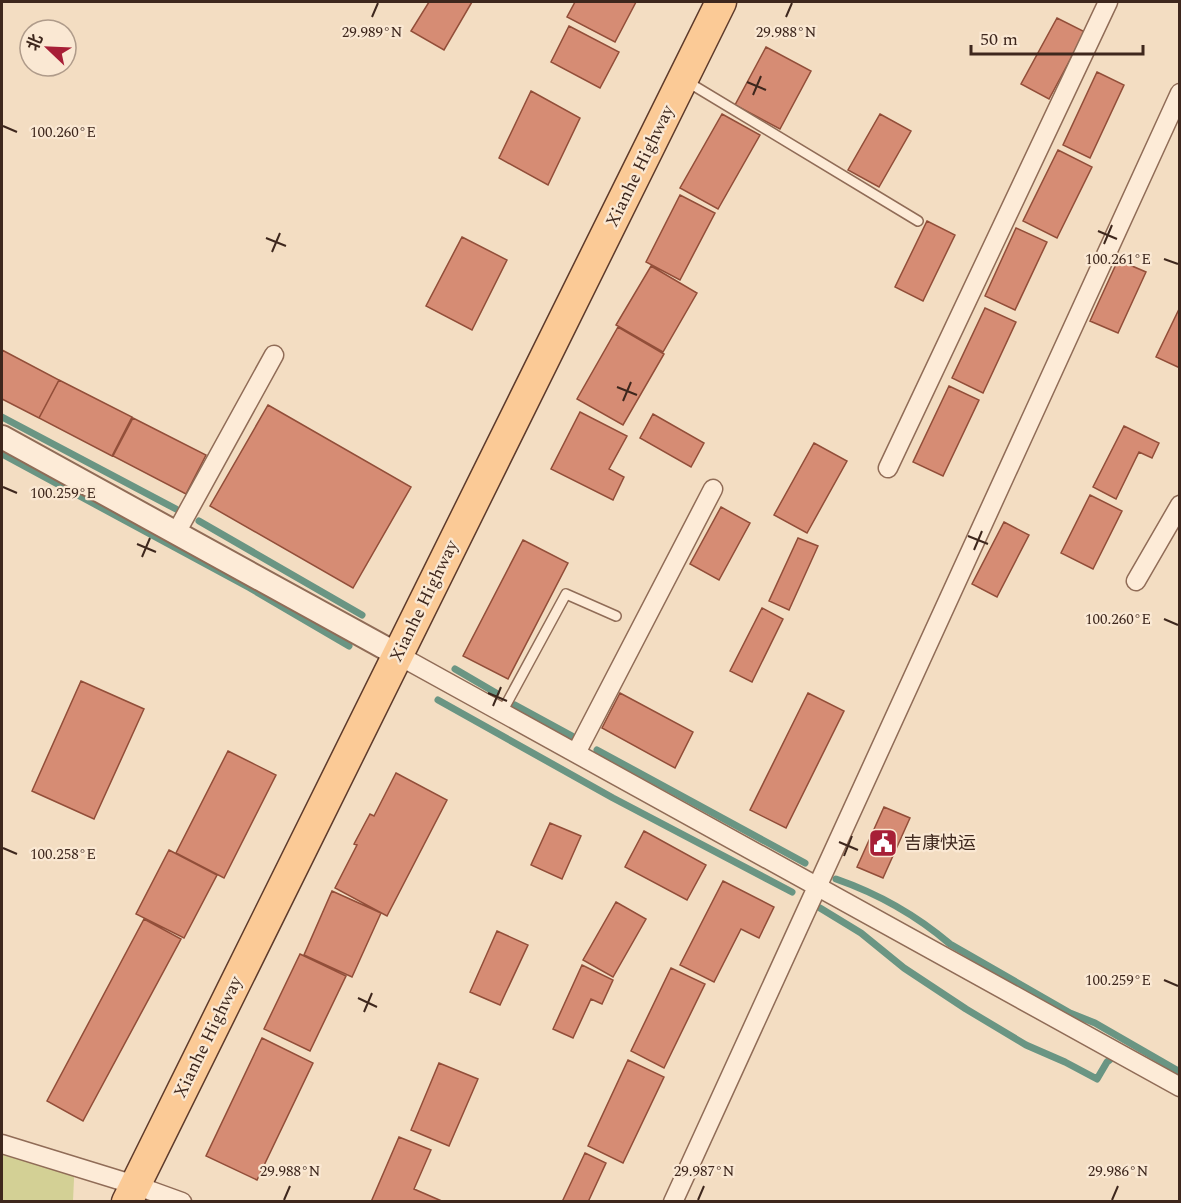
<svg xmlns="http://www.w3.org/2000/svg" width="1181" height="1203" viewBox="0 0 1181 1203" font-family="Spectral,'Noto Sans SC',serif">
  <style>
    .green { fill: #d3d095 }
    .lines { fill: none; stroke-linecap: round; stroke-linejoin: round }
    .stream { stroke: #6a9583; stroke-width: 7 }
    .building { fill: #d68c74; stroke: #924e39; stroke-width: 1.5 }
    .service-casing { stroke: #906c57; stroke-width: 12 }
    .minor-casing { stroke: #906c57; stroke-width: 21 }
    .tertiary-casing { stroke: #906c57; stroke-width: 26 }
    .primary-casing { stroke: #5d3a2b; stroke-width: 33 }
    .service { stroke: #fdebd7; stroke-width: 9 }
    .minor { stroke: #fdebd7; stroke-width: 18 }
    .tertiary { stroke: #fdebd7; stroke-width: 22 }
    .primary { stroke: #fbca96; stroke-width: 30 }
    .ticks { fill: none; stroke: #3e271d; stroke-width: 2 }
    .labels { text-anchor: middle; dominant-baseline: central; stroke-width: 4.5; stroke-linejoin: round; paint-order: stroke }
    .street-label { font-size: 18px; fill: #3e271d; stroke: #fae8d3 }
    .poi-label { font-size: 18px; fill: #3e271d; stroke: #fae8d3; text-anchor: start }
    .ticks-label { font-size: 15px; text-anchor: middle; fill: #3e271d; stroke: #fae8d3; stroke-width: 4.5; stroke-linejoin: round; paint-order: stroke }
  </style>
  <rect width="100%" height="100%" fill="#f3ddc2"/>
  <path class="green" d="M2,1135L75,1157L73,1201H2Z"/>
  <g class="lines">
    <path class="stream" d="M2,417L176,509
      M2,454L250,588L349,646
      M199,521L362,615
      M455,669L496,693
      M438,700L613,798L792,892
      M515,705L572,736
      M597,750L805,863
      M836,879C879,894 916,915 950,944L1070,1013L1095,1023L1180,1072
      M820,908L861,933L904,968L966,1009L1026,1045L1065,1062L1097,1079L1107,1062L1118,1053"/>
  </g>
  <path class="building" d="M429,2H472L444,50L411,31Z
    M575,2H636L615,42L567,17Z
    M1057,18L1085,32L1049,99L1021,84Z
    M569,26L619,52L600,88L551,62Z
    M766,47L811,71L780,129L735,105Z
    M1097,72L1124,85L1090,158L1063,145Z
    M531,91L580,118L548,185L499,158Z
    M722,114L760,135L718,209L680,188Z
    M880,114L911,131L879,187L848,170Z
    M1058,150L1092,167L1057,238L1023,221Z
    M680,195L715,213L680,280L646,262Z
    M927,221L955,235L923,301L895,287Z
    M1016,228L1047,242L1015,310L985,296Z
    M462,237L507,260L472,330L426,306Z
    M1118,260L1146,272L1118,333L1090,321Z
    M651,266L697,293L663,352L616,325Z
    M1180,307V368L1156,357Z
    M985,308L1016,322L983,393L952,378Z
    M618,327L664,354L623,425L577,399Z
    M2,350L59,380L39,418L2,399Z
    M59,380L132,417L112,456L39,418Z
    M949,386L979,400L943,476L913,462Z
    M268,405L411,487L353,588L210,506Z
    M580,412L627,436L609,469L624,477L613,500L551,469Z
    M653,414L704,443L691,467L640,438Z
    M133,418L206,455L186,494L113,456Z
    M1124,426L1159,443L1152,458L1139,452L1116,499L1093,487Z
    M814,443L847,461L807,533L774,515Z
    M1090,495L1122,511L1093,569L1061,553Z
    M721,507L750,523L719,580L690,564Z
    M1004,522L1029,535L997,597L972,584Z
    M798,538L818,546L789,610L769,601Z
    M523,540L568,563L508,679L463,656Z
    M762,608L783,619L752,682L730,671Z
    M81,681L144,709L94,819L32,791Z
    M620,693L693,732L675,768L602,728Z
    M808,693L844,711L786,828L750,810Z
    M228,751L276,775L224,878L176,853Z
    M396,773L447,800L387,916L335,888L357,845L354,844L370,814L374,816Z
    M884,807L910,818L883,878L857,867Z
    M550,823L581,836L562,879L531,865Z
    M644,831L706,865L687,900L625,867Z
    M169,850L217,875L184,938L136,914Z
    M723,881L774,907L759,938L741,929L714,982L680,965Z
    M332,891L381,913L352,977L304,955Z
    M616,902L646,919L613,977L583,960Z
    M144,919L181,939L83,1121L47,1101Z
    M497,931L528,945L500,1005L470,992Z
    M300,954L346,976L310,1051L264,1029Z
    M582,965L613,980L602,1004L591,999L573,1038L553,1029Z
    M671,968L705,984L664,1068L631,1051Z
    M262,1038L313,1063L257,1180L206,1156Z
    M628,1060L664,1077L623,1163L588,1146Z
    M439,1063L478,1079L449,1146L411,1130Z
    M399,1137L431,1150L414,1189L444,1202H371Z
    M585,1153L606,1163L588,1202H562Z"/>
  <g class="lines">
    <g class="service-casing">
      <path id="service" d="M686,81L918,221
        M502,712L566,594L616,616"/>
    </g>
    <g class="minor-casing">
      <path id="minor" d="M888,468L1108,2
        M176,533L274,355
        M1136,581L1180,505
        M398,655L1180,1087
        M576,753L713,489
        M2,1144L135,1185L182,1202
        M673,1202L1180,93"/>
    </g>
    <g class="tertiary-casing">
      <path id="tertiary" d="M2,437L398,655"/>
    </g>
    <g class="primary-casing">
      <path id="primary" d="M127,1202L721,2"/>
    </g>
    <use href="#service" class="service"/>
    <use href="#minor" class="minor"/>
    <use href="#tertiary" class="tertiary"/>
    <use href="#primary" class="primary"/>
  </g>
  <path class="ticks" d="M372,17L378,3M786,17L792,3M747,82L766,90M753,95L761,76M3,126L17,132M1098,231L1117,239M266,238L286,246M1104,244L1112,225M272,252L280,233M1164,259L1178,264M617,387L637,395M623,401L631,382M3,487L17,493M968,536L988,544M137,544L156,552M974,550L982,531M142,557L150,538M1164,619L1178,625M488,693L507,701M493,706L501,687M839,842L858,850M3,848L17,854M844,856L852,836M1164,980L1178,986M358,998L377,1007M364,1012L372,993M284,1200L290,1186M698,1200L704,1186M1112,1200L1118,1186"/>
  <defs>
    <g id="civic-square" transform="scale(1.5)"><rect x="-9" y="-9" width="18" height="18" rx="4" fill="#a71f37" stroke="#fae8d3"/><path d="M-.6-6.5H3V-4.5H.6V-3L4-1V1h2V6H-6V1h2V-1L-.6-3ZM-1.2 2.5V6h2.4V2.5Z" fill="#fff"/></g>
  </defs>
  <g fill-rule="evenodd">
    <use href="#civic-square" x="883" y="843"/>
  </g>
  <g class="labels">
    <g class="street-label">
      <text transform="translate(640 166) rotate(-64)">Xianhe Highway</text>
      <text transform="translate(424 601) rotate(-64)">Xianhe Highway</text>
      <text transform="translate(208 1037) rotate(-64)">Xianhe Highway</text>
    </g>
    <g class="poi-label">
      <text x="904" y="843">吉康快运</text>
    </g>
  </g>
  <g class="ticks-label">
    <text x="786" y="37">29.988°N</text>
    <text x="372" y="37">29.989°N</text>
    <text x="63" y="137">100.260°E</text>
    <text x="1118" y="264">100.261°E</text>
    <text x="63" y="498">100.259°E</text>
    <text x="1118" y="624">100.260°E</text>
    <text x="63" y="859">100.258°E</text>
    <text x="1118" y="985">100.259°E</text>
    <text x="290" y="1176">29.988°N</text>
    <text x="704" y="1176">29.987°N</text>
    <text x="1118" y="1176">29.986°N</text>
  </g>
  <rect width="1181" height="1203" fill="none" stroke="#3e271d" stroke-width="6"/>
  <g transform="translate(48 48) rotate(293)"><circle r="28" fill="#fae8d3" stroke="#af9b8a" stroke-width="1.5"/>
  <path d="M0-4.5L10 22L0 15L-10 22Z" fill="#a71f37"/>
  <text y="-9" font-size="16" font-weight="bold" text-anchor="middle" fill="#3e271d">北</text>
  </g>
  <path d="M971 45v9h172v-9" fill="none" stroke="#3e271d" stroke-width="3"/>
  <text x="980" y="45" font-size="18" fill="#3e271d" stroke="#fae8d3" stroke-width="4.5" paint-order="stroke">50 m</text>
</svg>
